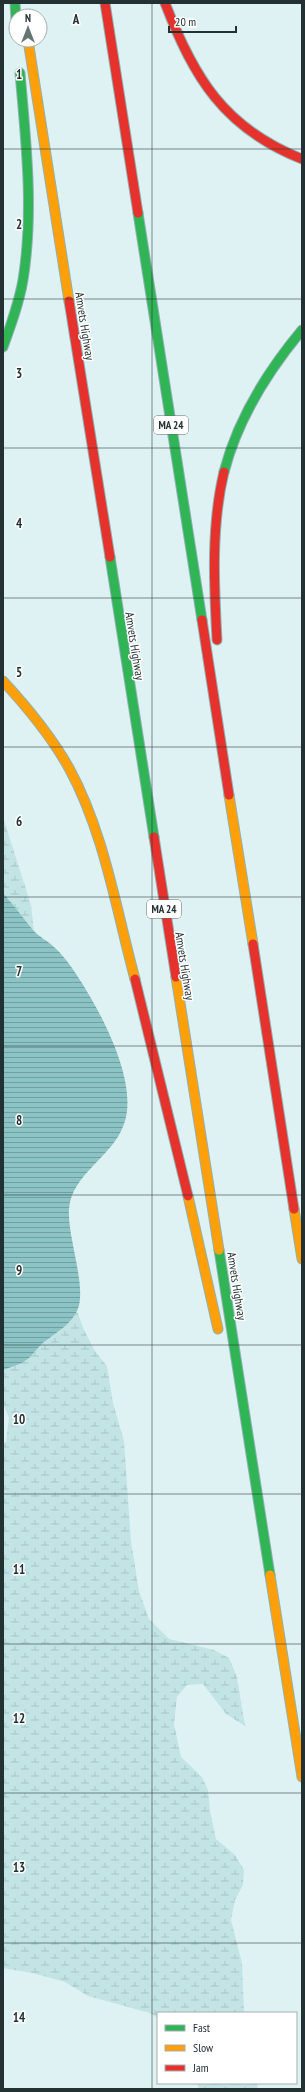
<svg xmlns="http://www.w3.org/2000/svg" width="305" height="2092" viewBox="0 0 305 2092" font-family="'PT Sans Narrow',sans-serif">
  <style>
    .wetland { fill: url(#wetland-marsh) }
    .water { fill: url(#water-rules) }
    .lines { fill: none; stroke-linecap: round; stroke-linejoin: round }
    .fast-casing { stroke: #8eb3b5; stroke-width: 11 }
    .slow-casing { stroke: #8eb3b5; stroke-width: 11 }
    .jam-casing { stroke: #8eb3b5; stroke-width: 11 }
    .fast { stroke: #30b455; stroke-width: 9 }
    .slow { stroke: #ff9f0a; stroke-width: 9 }
    .jam { stroke: #e5322d; stroke-width: 9 }
    .grid { fill: none; stroke: #243132; stroke-width: 1; stroke-opacity: 0.55 }
    .labels { text-anchor: middle; dominant-baseline: central; stroke-width: 3; stroke-linejoin: round; paint-order: stroke }
    .shield { fill: #fff; stroke: #666f70; stroke-width: 1 }
    .shield-label { font-size: 11px; font-weight: bold; fill: #243132 }
    .street-label { font-size: 12px; fill: #243132; stroke: #fff }
    .grid-label { font-size: 13px; text-anchor: middle; font-weight: bold; fill: #243132; stroke: #fff; stroke-width: 3; stroke-linejoin: round; paint-order: stroke }
  </style>
  <defs>
    <pattern id="wetland-marsh" width="20" height="14" patternUnits="userSpaceOnUse"><rect width="20" height="14" fill="#c2e4e5"/><path d="M1 5h8M5 5V1M11 12h8M15 12V8" fill="none" stroke="#a7c4c5"/></pattern>
    <pattern id="water-rules" width="6" height="5" patternUnits="userSpaceOnUse"><rect width="6" height="5" fill="#8cc4c6"/><path d="M0 2.5h6" fill="none" stroke="#72a0a1"/></pattern>
  </defs>
  <rect width="100%" height="100%" fill="#dff2f3"/>
  <path class="wetland" d="M3,817L31,905L34,931L3,893Z
    M77,1311L84,1330L95,1351L107,1366L113,1403L124,1441L131,1541L139,1591L149,1619L169,1639L214,1650L229,1658L237,1677L245,1726L226,1714L203,1684L187,1685L177,1697L174,1724L181,1757L202,1777L208,1790L210,1811L216,1839L235,1855L244,1870L243,1885L235,1900L231,1920L242,1963L244,2013H158V2018L150,2013L88,1996L65,1982L32,1973L3,1968V1445L6,1441L9,1418L3,1403V1370L26,1361L39,1345L61,1330Z
    M197,2083H257L258,2089H199Z"/>
  <path class="water" d="M3,893C14,905 23,918 33,930C39,937 48,941 54,947C61,953 67,961 72,968C97,1004 140,1081 124,1124C113,1157 72,1173 69,1209C67,1237 88,1289 77,1311C71,1324 55,1334 44,1342C37,1347 33,1356 25,1361C19,1365 10,1367 3,1370Z"/>
  <g class="lines">
    <g class="fast-casing">
      <path id="fast" d="M15,3L16,20
        M138,213L202,620
        M3,347C11,325 19,303 23,280C34,211 26,142 20,73
        M224,472C238,418 267,372 302,330
        M110,557L154,837
        M219,1250L270,1575"/>
    </g>
    <g class="slow-casing">
      <path id="slow" d="M28,40L69,301
        M3,681C28,708 51,736 69,768C104,832 116,909 135,979
        M229,795L253,944
        M176,977L219,1250
        M188,1196L218,1329
        M294,1209L302,1259
        M270,1575L302,1777"/>
    </g>
    <g class="jam-casing">
      <path id="jam" d="M105,3L138,213
        M165,3C194,78 224,128 302,159
        M69,301L110,557
        M202,620L229,795
        M217,640C214,585 211,526 224,472
        M154,837L176,977
        M253,944L294,1209
        M135,979L188,1196"/>
    </g>
    <use href="#fast" class="fast"/>
    <use href="#slow" class="slow"/>
    <use href="#jam" class="jam"/>
  </g>
  <path class="grid" d="M152,3V2089M3,149H302M3,299H302M3,448H302M3,598H302M3,747H302M3,897H302M3,1046H302M3,1195H302M3,1345H302M3,1494H302M3,1644H302M3,1793H302M3,1943H302"/>
  <g class="labels">
    <g class="shield">
      <rect x="154" y="416" width="34" height="18" rx="3"/>
      <rect x="147" y="900" width="34" height="18" rx="3"/>
    </g>
    <g class="shield-label">
      <text x="171" y="425">MA 24</text>
      <text x="164" y="909">MA 24</text>
    </g>
    <g class="street-label">
      <text transform="translate(85 326) rotate(81)">Amvets Highway</text>
      <text transform="translate(135 646) rotate(81)">Amvets Highway</text>
      <text transform="translate(185 966) rotate(81)">Amvets Highway</text>
      <text transform="translate(237 1286) rotate(81)">Amvets Highway</text>
    </g>
  </g>
  <g class="grid-label">
    <text x="76" y="24">A</text>
    <text x="19" y="79">1</text>
    <text x="19" y="229">2</text>
    <text x="19" y="378">3</text>
    <text x="19" y="528">4</text>
    <text x="19" y="677">5</text>
    <text x="19" y="826">6</text>
    <text x="19" y="976">7</text>
    <text x="19" y="1125">8</text>
    <text x="19" y="1275">9</text>
    <text x="19" y="1424">10</text>
    <text x="19" y="1574">11</text>
    <text x="19" y="1723">12</text>
    <text x="19" y="1872">13</text>
    <text x="19" y="2022">14</text>
  </g>
  <rect width="305" height="2092" fill="none" stroke="#243132" stroke-width="8"/>
  <rect x="157" y="2012" width="140" height="72" fill="#ffffff" stroke="#a7adad"/>
  <rect x="165" y="2025" width="20" height="6" fill="#30b455" stroke="#a7adad"/>
  <text x="193" y="2032" font-size="12" fill="#243132">Fast</text>
  <rect x="165" y="2045" width="20" height="6" fill="#ff9f0a" stroke="#a7adad"/>
  <text x="193" y="2052" font-size="12" fill="#243132">Slow</text>
  <rect x="165" y="2065" width="20" height="6" fill="#e5322d" stroke="#a7adad"/>
  <text x="193" y="2072" font-size="12" fill="#243132">Jam</text>
  <g transform="translate(28 28)"><circle r="19" fill="#ffffff" stroke="#a7adad"/>
  <path d="M0-3L7 15L0 10L-7 15Z" fill="#657576"/>
  <text y="-6" font-size="11" font-weight="bold" text-anchor="middle" fill="#243132">N</text>
  </g>
  <path d="M169 26v6h67v-6" fill="none" stroke="#243132" stroke-width="2"/>
  <text x="175" y="26" font-size="12" fill="#243132" stroke="#ffffff" stroke-width="3" paint-order="stroke">20 m</text>
</svg>
